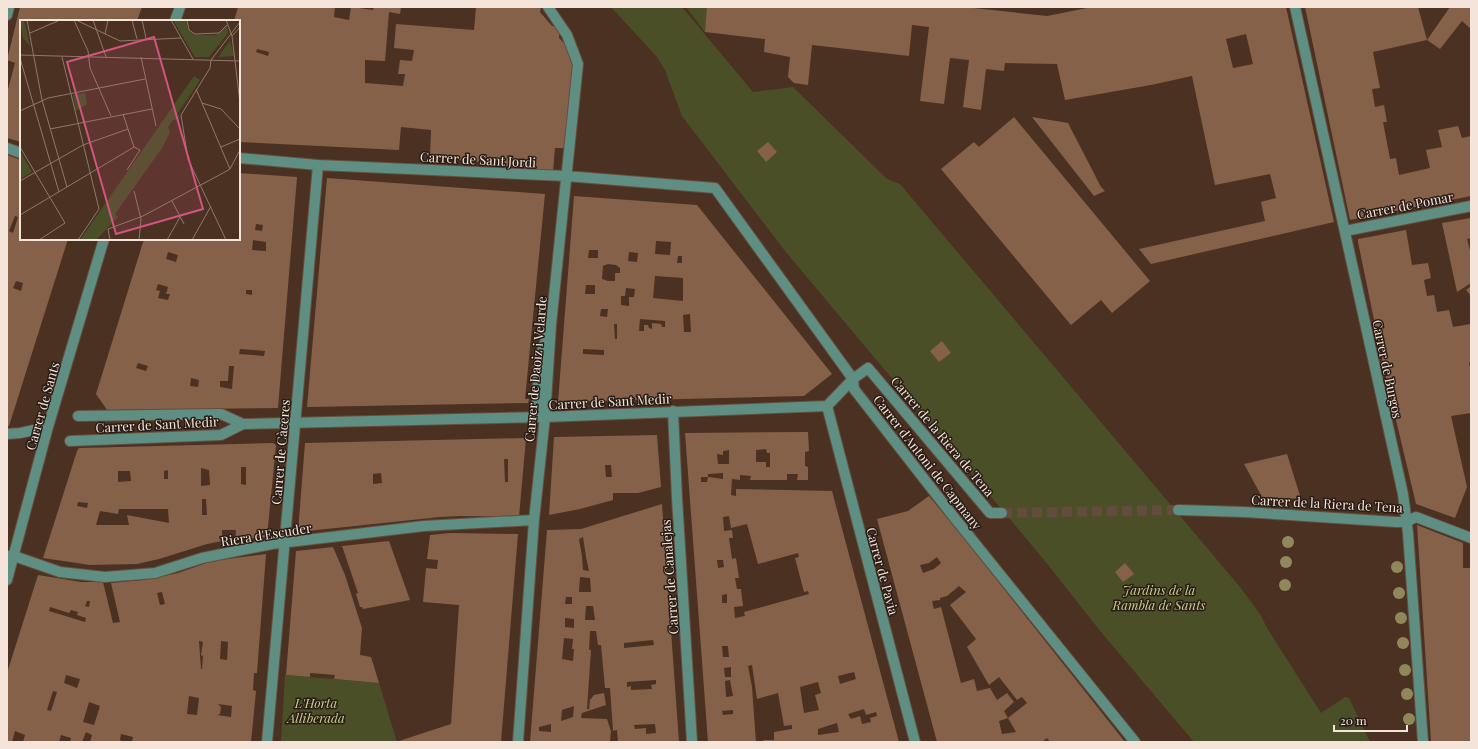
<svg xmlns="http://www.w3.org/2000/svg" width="1478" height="749" viewBox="0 0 1478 749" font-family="'Playfair Display',serif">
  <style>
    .green { fill: #4b4f28 }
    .building { fill: #85614a; fill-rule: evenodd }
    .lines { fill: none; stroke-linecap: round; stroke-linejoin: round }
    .minor-tunnel { stroke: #644c3d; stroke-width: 10; stroke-dasharray: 10 5; stroke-linecap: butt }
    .minor-casing { stroke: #664e3f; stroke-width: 12 }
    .minor { stroke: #5f8e83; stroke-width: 10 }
    .tree { fill: #90885b }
    .labels { text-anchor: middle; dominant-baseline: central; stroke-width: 3; stroke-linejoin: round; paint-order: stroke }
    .street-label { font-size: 13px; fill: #f4e4da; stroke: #281c15 }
    .park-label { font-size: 13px; font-style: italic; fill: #c8cf8b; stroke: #281c15 }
    .inset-road { fill: none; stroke: #8f796b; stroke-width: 1 }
    .view { fill: #d15581; fill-opacity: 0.15; stroke: #d15581; stroke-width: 2 }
    .inset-edge { fill: none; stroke: #f4e4da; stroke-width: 2 }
  </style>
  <rect width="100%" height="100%" fill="#4b3121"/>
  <path class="green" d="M611,7H682L753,92L793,87L887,179L900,184L1240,587L1260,614L1267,628L1321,713L1345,697L1349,698L1370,742H1194L1101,632L1045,561L785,251L682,116L665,70L657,57Z
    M686,7H708L705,32Z
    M285,675L379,683L397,742H281Z"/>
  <path class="building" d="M20,7H142L137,21H70L64,19V21H21V142L7,138V93L15,63L7,60Z
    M238,7H335L334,17L349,20L351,7L373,10L374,7H401L400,14L389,12L385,61L365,60V83L403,86L405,74H398L400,60L412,61L414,50L394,48L396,24L474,30L476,7H541L540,12L552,26H560L559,38L565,44L573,46L576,63L566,148H555L553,172L430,156L431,130L401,127L399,150L239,142V21H234ZM257,49L269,52L268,56L256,52Z
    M707,7H964L1047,16L1092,7H1286L1334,222L1151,264L1139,249L1265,221L1261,202L1276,198L1270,174L1215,185L1192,76L1151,85L1065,100L1057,64L1005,63L1004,71L986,69L981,110L963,107L969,60L950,58L944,104L920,101L929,27L912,25L909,56L812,45L808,85L794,83L788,77L790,57L764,52L765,39L705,32ZM1246,34L1253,64L1233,68L1226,39Z
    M1305,7H1418L1427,40L1373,52L1380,88L1372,89L1375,107L1384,105L1387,122H1383L1390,159L1396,158L1399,175L1430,168L1426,150L1442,147L1438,130L1458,126L1462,138L1471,136V196L1350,220Z
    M1450,7H1471V29L1462,21L1440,49L1427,40Z
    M1014,117L1150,281L1112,313L1101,300L1071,325L941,169L974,142L979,147Z
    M1032,117L1068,123L1101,187L1105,191L1094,196Z
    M768,142L777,152L766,162L757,151Z
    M7,155L21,160V239H68L9,426H7ZM15,216L18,217L13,233L9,231ZM16,281L23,283L21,291L13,288Z
    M239,173L297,177L278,408L107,410L96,394L144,239H239ZM256,224L263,225L262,231L255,230ZM253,240L266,242V251L252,250ZM168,252L178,255L176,262L166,259ZM158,284L168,287L166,294H170L168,300L158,298L160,291L156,290ZM246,290H252V295L246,294ZM240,349L265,351L264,356L239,354ZM138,363L148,366L146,371L136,368ZM229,366H234L232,389L220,387V381H228ZM191,378L199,380L198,387L190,386Z
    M327,178L545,194L525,399H529L528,403L307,407Z
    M574,196L697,205L832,374L804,396L558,402ZM656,241L671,242L670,255L655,254ZM589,250H598V258H588ZM629,252L638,253L637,262L628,261ZM678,256H682V263H677ZM608,264L616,265L620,268V273H615V281H608L602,279L603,266ZM655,276L683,278V301L653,298ZM586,285H595V294H585ZM626,288L635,289L634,297H629V306L621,305V296H625ZM601,309H608L607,317L600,316ZM690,314L691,332H684L683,315ZM640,319L665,321V327H662L661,324L652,323V329L649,328L648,325H644V331H639ZM614,324H617V339H615ZM583,349L604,350V355L583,354Z
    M1471,218V238L1467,239L1471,254V283L1457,292L1442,223Z
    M1406,230L1412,265L1428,263L1431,278L1424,280L1427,296L1434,295L1437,312L1449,310L1453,327L1470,324L1471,362L1469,363L1471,372V413L1451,416L1467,487L1455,518L1416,504L1386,378L1358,242V239Z
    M1471,286V296L1466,290Z
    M942,341L951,353L939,362L930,351Z
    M808,432L809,451L805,452V466L808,467V480H797L798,474H787V480H750L751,476L740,475V480L732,479L731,495L736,496V489L832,491L899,742H764L763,740H774V732L792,729V725L784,726L778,693L757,699L752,665L748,666L752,687L756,742H708L685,433ZM766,449L767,453H770V467H766V462H756V450ZM729,450V464H718L717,454L723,455V451ZM723,473V479L708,477L707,482H701V477H708V474ZM729,516L731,528L747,524L758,564L798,553L799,557L795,558L804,592L808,591L809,594L744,612L745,616L735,618L734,607L743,606L741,589H737L735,578H739L736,558L732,559L729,538H733L732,530L724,531L723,517ZM717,560H723L724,567L718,568ZM727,594V603H722V595ZM722,646H728L729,657H723ZM731,667V677H725L724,668ZM854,672L856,679L840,684L838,676ZM730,680L733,696L726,697L725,681ZM818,682L821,693L815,695L819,710L804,713L800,687ZM864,709L866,715L876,712L877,716L870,718L871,722L862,724L860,716L851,719L848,714ZM733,710V714L723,715L722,711ZM837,723L839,732L818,735V729Z
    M657,435L661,487L638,493H613V500L580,509L549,515L554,437ZM605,465H611L612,477H606Z
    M526,438L519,517L461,516L440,517L298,532L305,443ZM504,459H508V482H505ZM381,473L382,483L373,484V474Z
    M273,443L276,445L267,537L235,540L236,530H222V541L207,544L159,559L137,564L90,565L43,558L77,451L79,448ZM241,467H246V485L241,484ZM201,468L209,470L210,485L201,486ZM168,470V479H164V471ZM118,471H130L131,481L118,482ZM202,499H206L207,515H202ZM78,502L88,503L87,508L77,506ZM119,509H168L169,523L127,515L129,525H96L100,511L118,514Z
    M1287,454L1301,499L1262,497L1244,464Z
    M929,496L962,536L1125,742H1050L1047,738L1042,742H937L877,519L908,511ZM937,557L941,563L934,569L923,573L920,565L929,563ZM959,586L966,592L950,605L976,639L967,647L989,685L999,677L1017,700L1022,697L1027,703L1008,718L1004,711L1014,702L1007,693L997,700L990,688L977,691L974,679L961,683L941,607L934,609L932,601L940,600V598L947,596ZM1008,718L1016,732L1002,734L999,721Z
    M662,504L679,742H618L617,730L613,731L610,688H605L601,645H598L596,631H590L589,650H591L587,709H589L590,700L594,695L604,693L606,705L582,713L581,718L607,719L611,731L610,742H530L547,530L581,529ZM583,537L586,557L589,571L583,570L582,556L579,539ZM580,577L590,578L591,592H579ZM566,597H572V604H565ZM586,606H593L595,620H585ZM565,618L574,619V628L565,627ZM564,638L573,639L572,649H574L573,661L562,659ZM653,640L654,645L624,648V643ZM656,680V684L651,685L652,689L631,690V686L627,687V682ZM574,706L573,717L561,721L562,710ZM551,724V732L539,731V727ZM655,724L656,733L646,734V728L635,729L634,725Z
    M1417,525L1463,543V568H1471V742H1431Z
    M450,533L518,534L501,742H396L451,724L459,605L423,602L426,568L437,569L438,560L427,559L430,535Z
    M389,541L410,600L363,609L362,607H360L356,594L358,593L342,546L333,547L345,575L362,628L360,655L371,657L379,683L334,679L335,675L310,673V677L286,675L296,551Z
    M266,554L257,673H254L253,690L256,691L251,742H132L133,737L121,734L120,740L123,742H90L92,735L86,732L82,742H70L71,738L61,735L59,742H23L25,735L15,731L12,742H7V673L38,575L81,582H103L113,623L120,622L111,583L143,580L178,573L212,561ZM162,592L165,604L160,605L157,593ZM87,601H90L89,607L85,606ZM50,607L69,613L71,610L78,612L77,615L86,618L85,622L49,611ZM199,641L203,642L201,655L203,656L202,669H201ZM221,641L228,642L227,660L220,659ZM66,675L80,679L77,688L64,683ZM53,691L57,692L51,711L47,710ZM189,696L199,698L197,715L187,714ZM89,702L100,706L94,725L83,722ZM218,704L232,706L231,717L217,715L220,714L221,707Z
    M1125,563L1134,574L1123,582L1115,572Z"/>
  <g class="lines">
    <path class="minor-tunnel" d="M1002,513L1178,510"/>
    <g class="minor-casing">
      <path id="minor" d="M1295,7L1403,494L1408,533L1423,742
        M7,15L9,7
        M175,21L180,7
        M7,148L21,153
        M239,158L318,165L566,176L715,188L853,379L854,389L953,516L1135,742
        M1345,231L1471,206
        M827,406L915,742
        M545,411L537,401L539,359L547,337
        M673,411L677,498L692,742
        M78,416L221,414L243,424
        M7,434L20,433L48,427
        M70,441L221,435L243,424L545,417L827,406L853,379L868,368L990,513H1002
        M1178,510L1244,512L1396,522H1406L1416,517L1471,538
        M7,556H14L60,572L105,577L155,573L202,558L272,544L424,526L534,520
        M7,580L48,427L104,239
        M267,742L318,165
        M518,742L534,520L545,417L551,325L578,64L567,35L548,7"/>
    </g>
    <use href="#minor" class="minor"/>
  </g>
  <g class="tree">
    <circle cx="1288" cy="542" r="6"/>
    <circle cx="1286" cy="562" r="6"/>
    <circle cx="1397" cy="567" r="6"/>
    <circle cx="1285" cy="585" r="6"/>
    <circle cx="1399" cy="593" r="6"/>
    <circle cx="1401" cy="618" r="6"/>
    <circle cx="1403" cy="643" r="6"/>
    <circle cx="1405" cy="670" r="6"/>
    <circle cx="1407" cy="694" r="6"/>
    <circle cx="1409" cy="719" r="6"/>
  </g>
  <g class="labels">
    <g class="street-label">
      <text transform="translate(478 159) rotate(3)">Carrer de Sant Jordi</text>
      <text transform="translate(1405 205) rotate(-11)">Carrer de Pomar</text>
      <text transform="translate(535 369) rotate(-85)">Carrer de Daoiz i Velarde</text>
      <text transform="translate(1388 369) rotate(78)">Carrer de Burgos</text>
      <text transform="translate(610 401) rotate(-3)">Carrer de Sant Medir</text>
      <text transform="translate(42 406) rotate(-74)">Carrer de Sants</text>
      <text transform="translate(157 424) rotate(-3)">Carrer de Sant Medir</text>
      <text transform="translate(943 436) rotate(50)">Carrer de la Riera de Tena</text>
      <text transform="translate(280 452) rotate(-85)">Carrer de Càceres</text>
      <text transform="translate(928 462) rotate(52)">Carrer d'Antoni de Capmany</text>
      <text transform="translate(1327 503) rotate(3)">Carrer de la Riera de Tena</text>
      <text transform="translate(266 534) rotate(-9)">Riera d'Escuder</text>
      <text transform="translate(883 571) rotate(75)">Carrer de Pavia</text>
      <text transform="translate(669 577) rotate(-94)">Carrer de Canalejas</text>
    </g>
    <g class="park-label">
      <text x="1159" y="589">Jardins de la<tspan x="1159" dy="15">Rambla de Sants</tspan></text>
      <text x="316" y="702">L'Horta<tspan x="316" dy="15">Alliberada</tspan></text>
    </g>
  </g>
  <g transform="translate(20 20)">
    <rect width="220" height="220" fill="#4b3121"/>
    <path d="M0,0H4L10,26L3,18Z" fill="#4b4f28"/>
    <path d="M153,0H166L168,10L175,15H196L207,6L208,13L189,37H175ZM210,21L214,36L199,37L201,33ZM174,56L180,60L158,93L160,99L153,100L148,107L150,112L142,128L95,194L98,197L76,220H60ZM65,73L67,84L56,91L53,75ZM0,131L12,152L0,159Z" fill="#4b4f28"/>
    <path class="inset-road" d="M7,0L22,80L47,167M54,0L68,31L70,48L91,96M56,0L100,21L161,18M73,0L86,37M112,0L117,19M122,0L126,18M151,0L173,39M167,0L169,10L175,14L199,13L207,5M206,0L212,16L220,83M10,13L40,0M85,14L88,0M212,16L220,7M0,35L220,41M42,37L79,189L58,220M121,37L136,106M0,38L39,172M191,40L190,48L161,95L168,139L206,220M191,40L220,2M176,69L210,149M182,83L201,89L220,109M0,91L28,78L125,59M103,94L114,127L120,130L107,150M30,109L132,89M0,127L45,203L19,220M201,127L220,119M0,161L63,125L108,109M114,171L121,199L119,220M152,181L164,204M0,195L114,127M90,220L88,209L123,196L203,153L210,149L220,130M147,220L160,197M172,220L191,186"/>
    <path class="view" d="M134,17L183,189L96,214L47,42Z"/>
    <rect width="220" height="220" class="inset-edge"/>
  </g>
  <rect width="1478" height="749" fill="none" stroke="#f4e4da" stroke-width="16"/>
  <path d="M1334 725v6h73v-6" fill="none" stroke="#f4e4da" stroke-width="2"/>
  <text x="1340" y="725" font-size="12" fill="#f4e4da" stroke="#281c15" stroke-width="3" paint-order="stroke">20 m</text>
</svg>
